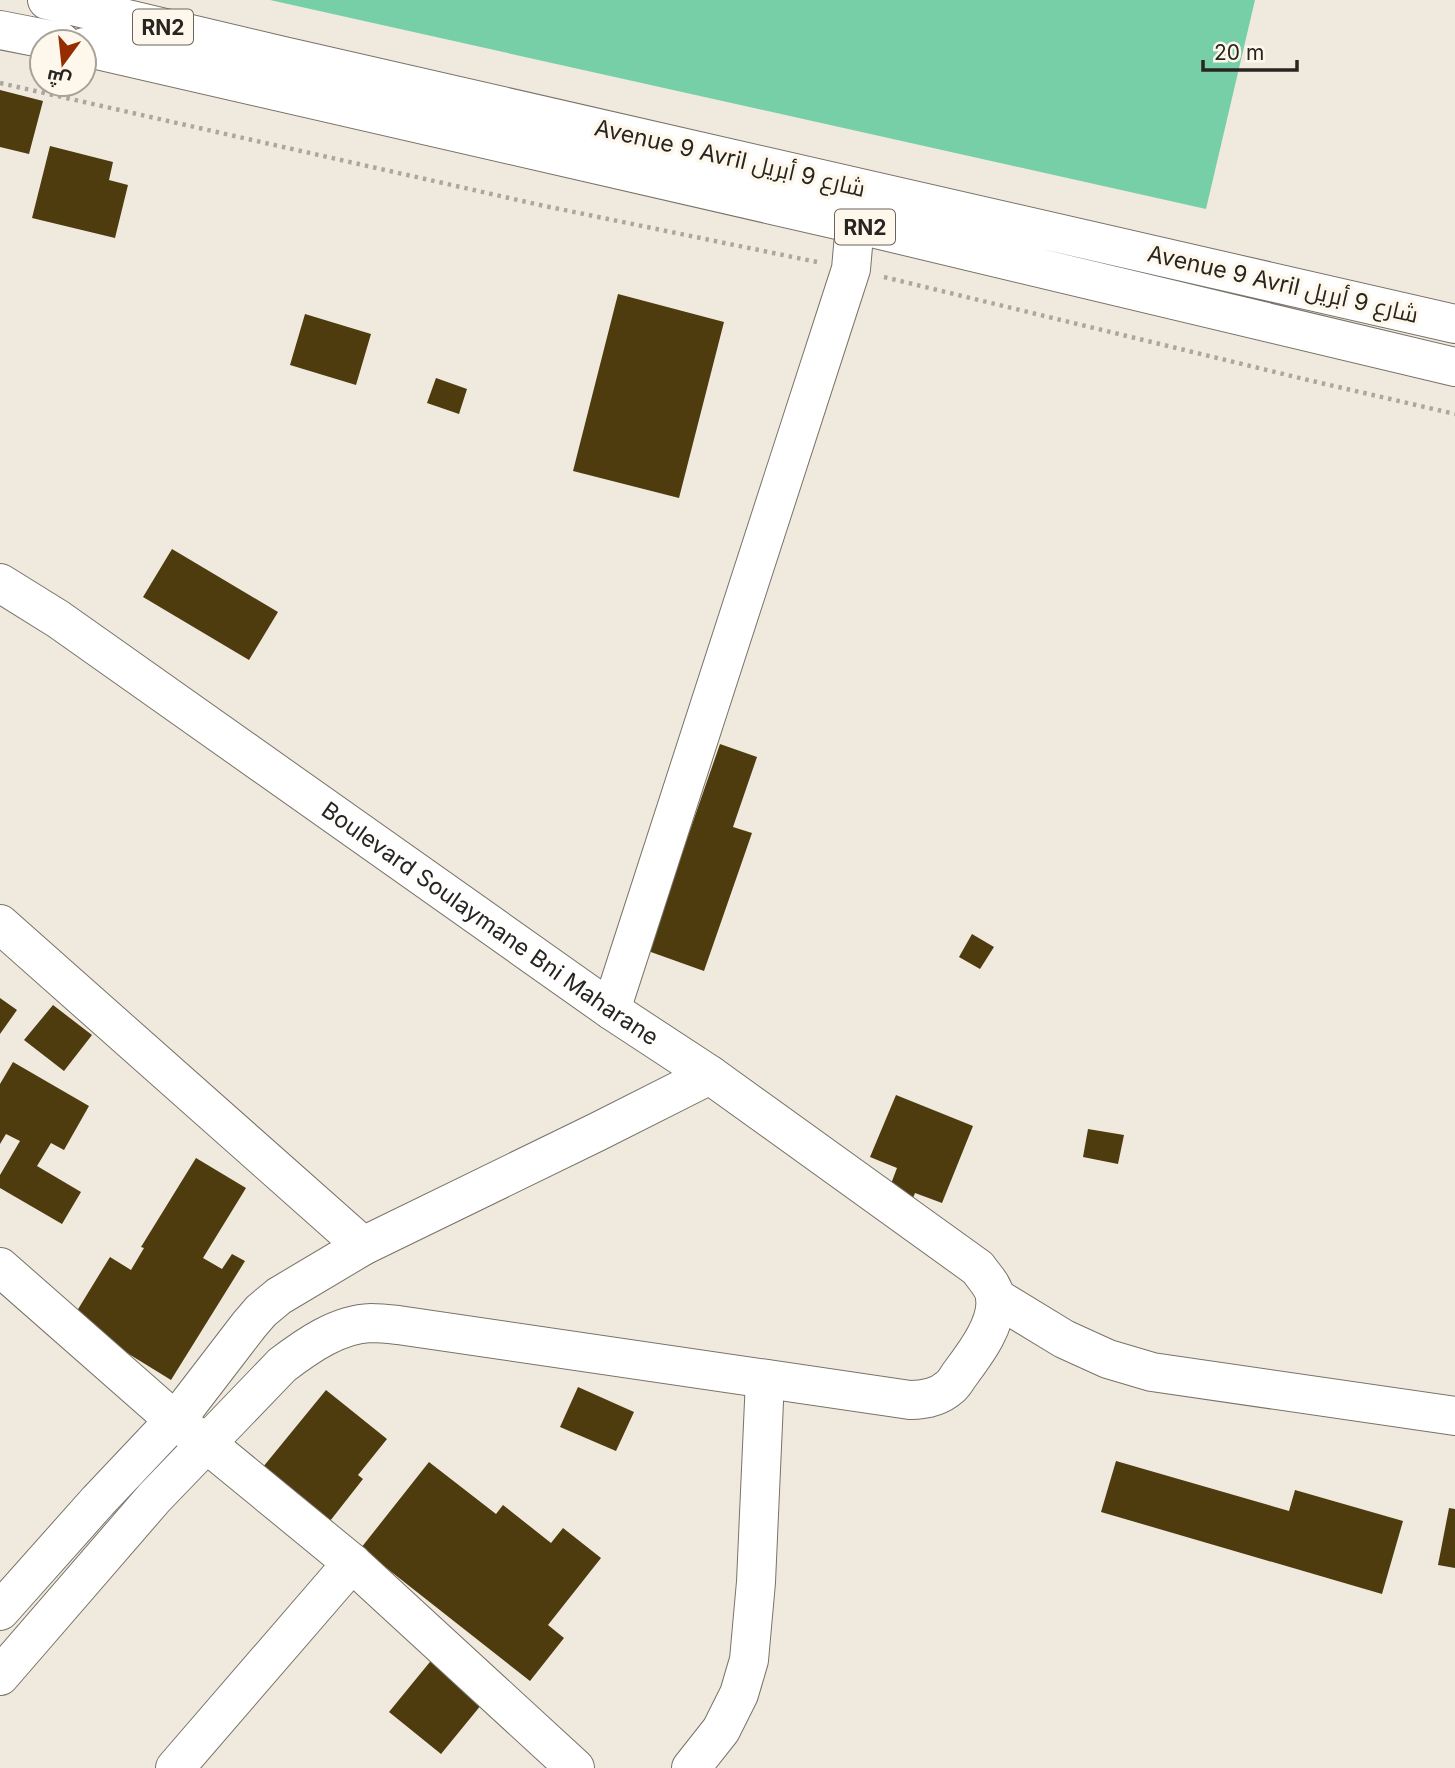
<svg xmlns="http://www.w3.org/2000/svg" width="1455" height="1768" viewBox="0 0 1455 1768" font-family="Inter,Cairo,sans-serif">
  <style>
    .green { fill: #77cfa8 }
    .building { fill: #4e3b0e }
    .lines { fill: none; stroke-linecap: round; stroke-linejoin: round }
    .minor-casing { stroke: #787268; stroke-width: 40 }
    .highway-casing { stroke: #787268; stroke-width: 40 }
    .path { stroke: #aca79e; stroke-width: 4.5; stroke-dasharray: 3.5 5; stroke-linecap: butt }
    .minor { stroke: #fff; stroke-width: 38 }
    .highway { stroke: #fff; stroke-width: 38 }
    .labels { text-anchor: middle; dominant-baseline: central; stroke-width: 7; stroke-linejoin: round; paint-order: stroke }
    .shield { fill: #fef7eb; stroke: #68645e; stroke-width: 2 }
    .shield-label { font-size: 21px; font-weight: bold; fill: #282521 }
    .street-label { font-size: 23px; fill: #282521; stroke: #fef7eb }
  </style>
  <rect width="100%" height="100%" fill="#f0eade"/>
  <path class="green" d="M270,0H1255L1206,209Z"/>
  <path class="building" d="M0,90L43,101L29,154L0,147Z
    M50,146L113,162L109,180L128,185L115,238L32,218Z
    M618,294L724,322L679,498L573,471Z
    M305,314L371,334L356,385L290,365Z
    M436,378L467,389L459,414L427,403Z
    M172,549L278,612L249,660L143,597Z
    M720,744L757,757L733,827L752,833L704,971L648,951Z
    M972,934L994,947L980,969L959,957Z
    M0,998L17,1010L0,1034Z
    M53,1005L92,1035L64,1071L24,1040Z
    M13,1062L89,1106L64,1150L51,1143L37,1166L81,1192L62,1224L0,1188V1175L20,1141L6,1134L0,1144V1084Z
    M896,1095L973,1126L942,1203L915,1193L910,1206L886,1197L897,1168L870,1157Z
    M1088,1129L1124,1135L1118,1164L1083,1157Z
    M196,1158L246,1188L203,1258L222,1269L232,1254L245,1261L171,1380L72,1319L110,1257L131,1270L144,1248L141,1247Z
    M578,1387L634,1412L616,1451L560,1427Z
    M326,1390L387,1439L358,1475L363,1479L330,1521L263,1467Z
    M1116,1461L1289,1511L1295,1490L1403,1521L1382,1594L1101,1512Z
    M429,1462L496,1514L503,1505L551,1543L563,1528L601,1558L548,1625L564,1638L530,1681L361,1548Z
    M1449,1508L1455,1509V1568L1438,1565Z
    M434,1657L486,1699L441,1754L389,1712Z"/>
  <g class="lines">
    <g class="minor-casing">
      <g id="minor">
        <path id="s1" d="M0,583L58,619L611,1010L710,1075L978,1268C984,1277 993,1285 995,1296C999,1323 975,1354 960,1374C957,1378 954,1384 950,1387C939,1397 924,1400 910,1400L398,1325C389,1324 380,1323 371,1323C338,1324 307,1346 282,1365L154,1498L0,1676"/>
        <path d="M0,924L363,1246"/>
        <path d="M611,1010L851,269L855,224"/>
        <path d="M0,1267L174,1420L207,1444L352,1563L575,1768"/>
        <path d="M995,1297L1064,1339L1108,1359L1152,1372L1455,1416"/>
        <path d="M0,1611L98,1501L183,1411L249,1325L261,1311L279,1296L363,1246L597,1132L710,1075"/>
        <path d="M175,1768L352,1563"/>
        <path d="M691,1768L721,1730L739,1694L749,1660L756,1582L765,1379"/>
      </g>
    </g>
    <g class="highway-casing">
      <path id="highway" d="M47,0L279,55L1455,324
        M0,30L61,42
        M84,47L855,224L1455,367"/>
    </g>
    <path class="path" d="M0,83L540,205L817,262
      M884,277L1308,380L1455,414"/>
    <use href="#minor" class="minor"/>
    <use href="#highway" class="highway"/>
  </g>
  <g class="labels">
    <g class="shield">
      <rect x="133" y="9.5" width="60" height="35" rx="5"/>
      <rect x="835" y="209.5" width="60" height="35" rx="5"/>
    </g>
    <g class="shield-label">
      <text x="163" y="27">RN2</text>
      <text x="865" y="227">RN2</text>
    </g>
    <g class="street-label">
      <text transform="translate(730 158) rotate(13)">Avenue 9 Avril شارع 9 أبريل</text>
      <text transform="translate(1283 284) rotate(13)">Avenue 9 Avril شارع 9 أبريل</text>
      <text stroke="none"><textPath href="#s1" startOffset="597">Boulevard Soulaymane Bni Maharane</textPath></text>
    </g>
  </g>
  <g transform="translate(63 63) rotate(195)"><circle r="33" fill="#fef7eb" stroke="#a8a39a" stroke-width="2"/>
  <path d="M0-5L12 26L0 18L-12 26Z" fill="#942e01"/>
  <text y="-10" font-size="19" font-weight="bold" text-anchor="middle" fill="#282521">ش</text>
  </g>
  <path d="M1203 60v10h94v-10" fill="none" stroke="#282521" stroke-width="3.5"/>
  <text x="1214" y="60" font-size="21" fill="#282521" stroke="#fef7eb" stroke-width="5" paint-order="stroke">20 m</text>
</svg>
